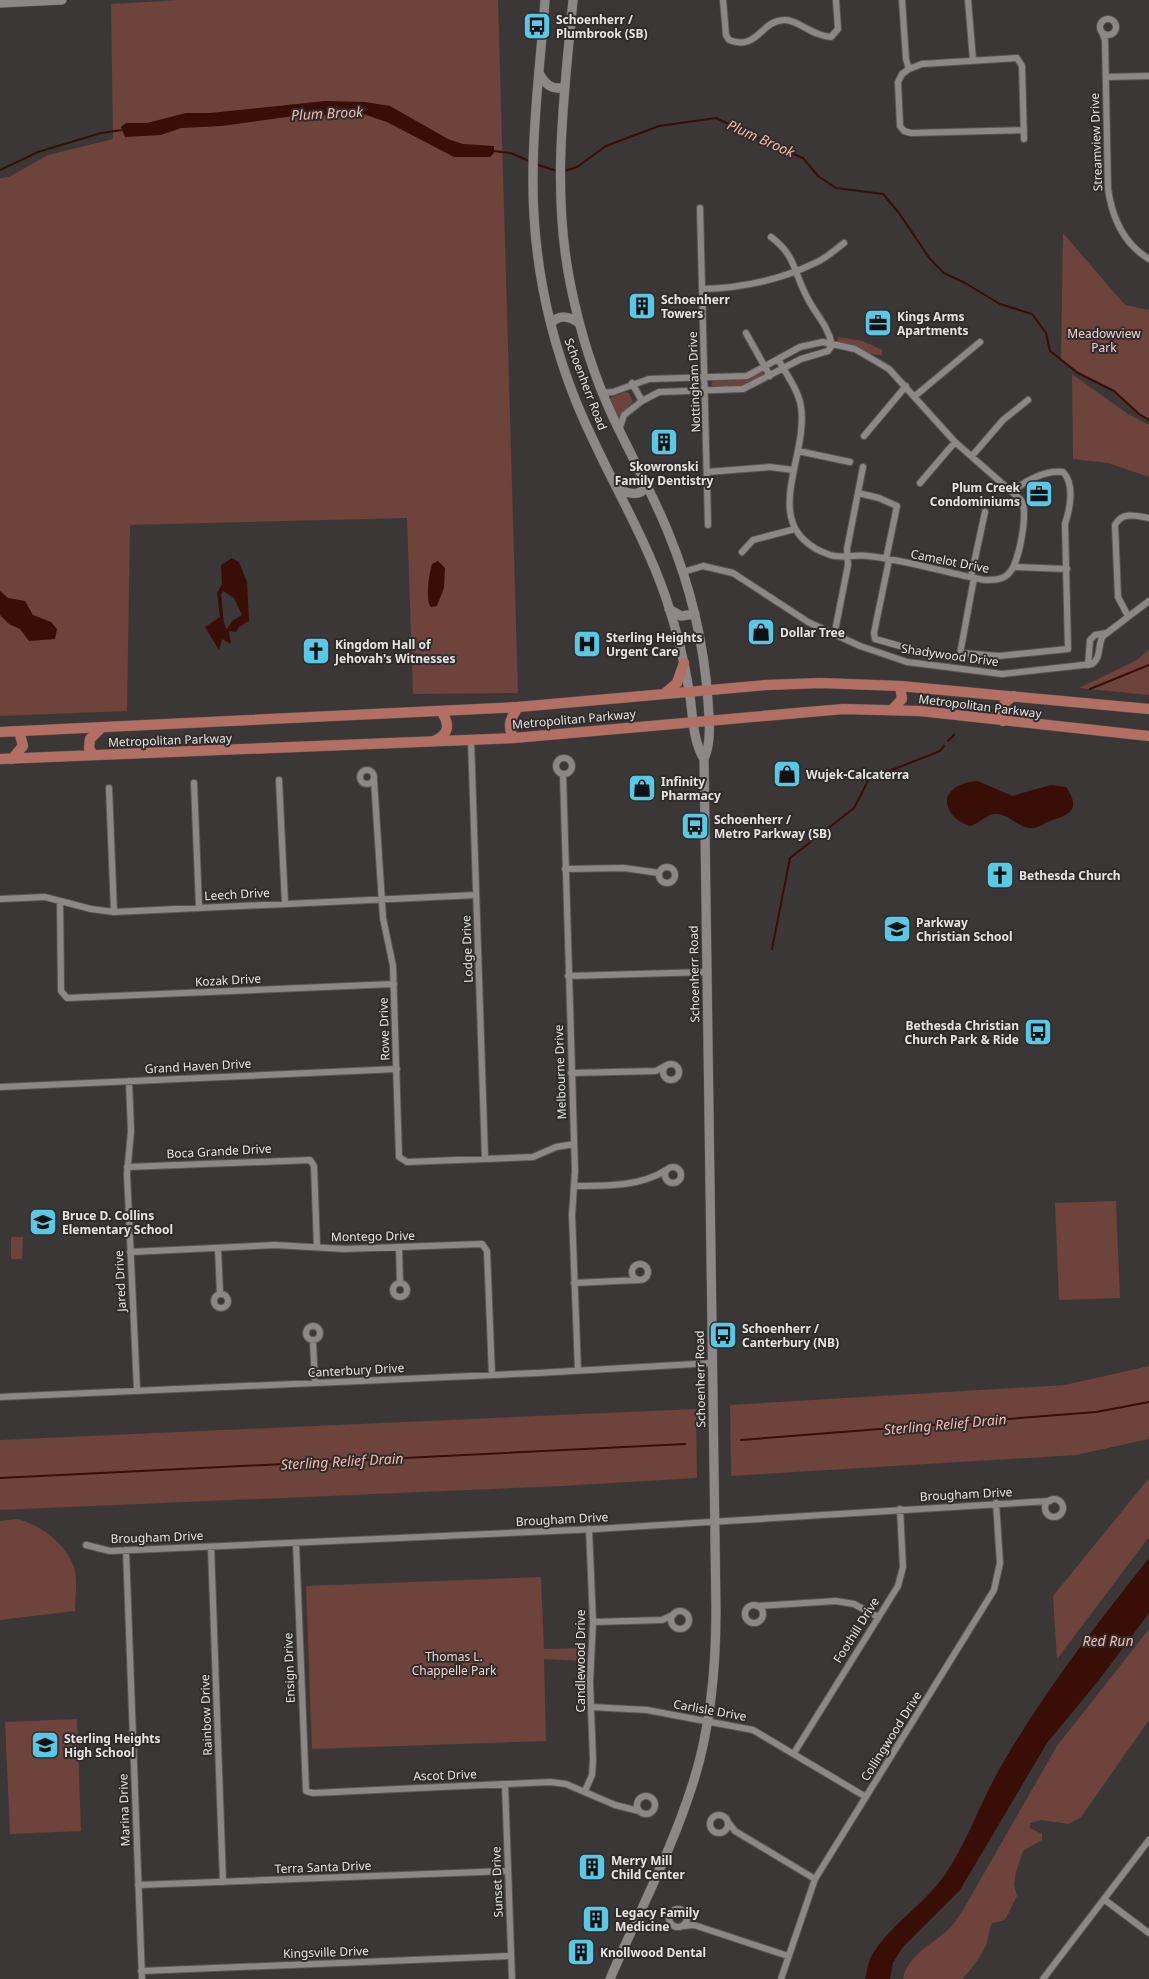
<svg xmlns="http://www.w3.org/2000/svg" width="1149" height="1979" viewBox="0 0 1149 1979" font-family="'Noto Sans',sans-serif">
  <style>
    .green { fill: #6d433b }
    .water { fill: #390e07; fill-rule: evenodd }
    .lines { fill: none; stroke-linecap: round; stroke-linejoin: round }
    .stream { stroke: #390e07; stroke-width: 2 }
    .street-casing { stroke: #595554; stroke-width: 8 }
    .secondary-casing { stroke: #595554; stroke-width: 10 }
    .primary-casing { stroke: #595554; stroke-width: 11 }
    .street { stroke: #8d8887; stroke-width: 6 }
    .secondary { stroke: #8d8887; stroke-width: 9 }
    .primary { stroke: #b36f63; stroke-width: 10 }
    .labels { text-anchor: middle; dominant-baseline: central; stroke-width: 4; stroke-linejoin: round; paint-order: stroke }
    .poi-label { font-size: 12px; font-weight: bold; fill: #e6e3e3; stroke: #312c2c; text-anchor: start }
    .street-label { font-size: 12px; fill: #e6e3e3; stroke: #312c2c }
    .park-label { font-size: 12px; fill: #f4d2ca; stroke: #312c2c }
    .water-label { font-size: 14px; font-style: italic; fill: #fab7aa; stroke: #312c2c }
  </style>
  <rect width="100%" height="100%" fill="#3b3736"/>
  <path class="green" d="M179,0H498L518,693L413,694L407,518L130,525L127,711L0,716V178L9,177L48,155L113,139L111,4Z
    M1063,233L1125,305L1149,310V420L1139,414L1114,391L1078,373L1061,360Z
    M838,337L863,341L882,350V355C877,357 846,345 837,343Z
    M762,371L764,375L744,385L713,387L711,384L713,381L743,380Z
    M1072,374L1128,414L1149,425V477L1108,463L1073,459Z
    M625,392L629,393L633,402L618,417L610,398Z
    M1149,649V695L1079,688L1137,660Z
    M1116,1201L1120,1298L1059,1300L1055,1203Z
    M11,1237H23L22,1259H11Z
    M1149,1366V1439L1076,1455L731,1476L730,1405L1065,1385Z
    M696,1409L697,1478L562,1486L0,1510V1440Z
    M1149,1478V1537L1057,1659L1053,1596Z
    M18,1519C42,1526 65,1543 74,1567C78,1580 75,1598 75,1611L0,1620V1521Z
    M541,1577L544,1649L583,1648L582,1661L544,1659L546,1741L312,1749L306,1586Z
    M1149,1629V1720L1081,1817L1069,1824L1041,1820L1030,1823V1828L1042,1834V1840L1023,1851L1016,1872L1014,1885L1017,1896L1005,1920L992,1923C989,1930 989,1935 987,1942C984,1953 970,1971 962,1979H903C907,1956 932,1944 948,1930C954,1924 958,1917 963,1910L1057,1746Z
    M77,1719L81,1831L10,1834L5,1722Z"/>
  <path class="water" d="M325,101L365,102L390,106L448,139L463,144L494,146V153L490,157H454L387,122L363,114L294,116L222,126L181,128L161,135L125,137L121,127L126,123H147L186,113H210Z
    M232,558L239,562L247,582L249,621L239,627L236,632L229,631L231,644L222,639L219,650L205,627L220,617L217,593L222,584L221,565ZM223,591L234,598L242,615L232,621L227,629C222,624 223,604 221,595Z
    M438,561L445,568L444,588L437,606L431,607C425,602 429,573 432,564Z
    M0,591L8,598L25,601L33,615L51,622L57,629L55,639L29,641L20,629L9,624L0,615Z
    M978,781L1012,796L1051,785L1066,787C1081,809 1071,814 1050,821C1043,824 1037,829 1029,828C1016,826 1008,813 994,814C985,815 979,824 970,826C958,822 946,813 947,798C953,785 965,782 978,781Z
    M1149,1558V1613L1099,1680L1047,1743L960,1890L902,1948L893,1963L890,1979H865C867,1972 868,1963 871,1957C889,1925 923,1906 944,1876C967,1843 980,1803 1000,1768C1042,1694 1096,1625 1149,1558Z"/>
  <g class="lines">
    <path class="stream" d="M493,151L511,153L529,161
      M535,164L557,171
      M0,170L38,152L101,133L123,130
      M564,171L577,167L606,146L659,126L716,118L777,147L803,158L818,176L836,188L883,194L899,213L930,259L944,273L965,283L1000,304L1032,314L1046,333L1050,351L1078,373L1114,391L1139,414L1149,420
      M1090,689L1149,665
      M948,741L954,735
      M772,949L790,858L854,808L869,779L940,751L944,746
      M741,1440L1096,1412L1149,1402
      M0,1478L685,1444"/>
    <g class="street-casing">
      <path id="street" d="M723,0L726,35L729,40C758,51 760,21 784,20C797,19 812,36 831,37L838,29L836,0
        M902,0L906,59L909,69L902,74L898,82L900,126L904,131L911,133L1024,130
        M968,0L973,60
        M1100 27a8 8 0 1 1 16 0a8 8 0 1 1-16 0Z
        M1102,32L1105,40L1108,189C1112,217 1124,244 1149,259
        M909,69L922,64L1017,58L1022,66L1024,139
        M1106,77L1149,76
        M700,208L708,525
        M771,237C795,255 793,269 805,293C813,312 828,324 832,345
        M702,289C740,288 780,280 815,263C825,259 835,250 844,243
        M746,333L770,376
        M632,383L642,401
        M602,393L613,392L649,379L747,376L800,347L823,342L855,349L889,369L955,442L1021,500C1029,511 1019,562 1010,572C1004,580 994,580 984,580C946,573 907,560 868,556C856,554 843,559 830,555C755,529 809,459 801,407C799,391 786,374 778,359
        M915,396L980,342
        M619,430L624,415L642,401L659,392L743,389L801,359L828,351L832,345
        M864,436L906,386
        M798,451L850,462
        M972,456L1003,420L1028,400
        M707,472L770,467L793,470
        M920,483L955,442
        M858,493L879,498L897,506L886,559
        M742,552L753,540L795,529
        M889,560L874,633L875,639L918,651L954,658L962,653L999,656L1068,649L1065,524C1070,509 1075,484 1063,472C1046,470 1025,480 1013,492
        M1014,567L1067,569
        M683,572L703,566L733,573L808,622L860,646L907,662L1002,674L1092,664C1102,657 1097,646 1103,636L1149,601
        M971,577L985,512
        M1128,616L1118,597L1115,525C1122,511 1136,516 1149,518
        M836,626L848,565L847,549L863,467
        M960,654L974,578
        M1088,665L1090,640L1095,635L1107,633
        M471,739L485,1158
        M556 766a8 8 0 1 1 16 0a8 8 0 1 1-16 0Z
        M360 777a7 7 0 1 1 14 0a7 7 0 1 1-14 0Z
        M563,774L575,1171L572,1215L578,1370
        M279,780L285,903
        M374,780L383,918L393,966L399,1157L407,1162L533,1157L556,1147L574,1144
        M194,783L199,907
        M109,788L114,912
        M659 875a8 8 0 1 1 16 0a8 8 0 1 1-16 0Z
        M565,869L624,868L659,873
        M0,899L45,897L91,909L114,912L476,895
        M60,901L61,991L67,998L394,984
        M568,976L707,972
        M663 1072a8 8 0 1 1 16 0a8 8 0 1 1-16 0Z
        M571,1073L656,1071L665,1066
        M129,1081L131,1131L127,1174L137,1390
        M0,1087L397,1069
        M665 1175a8 8 0 1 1 16 0a8 8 0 1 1-16 0Z
        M127,1167L310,1160L314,1166L317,1247
        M575,1186C604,1186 640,1187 666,1170
        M399,1247L400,1283
        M218,1248L220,1293
        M130,1252L275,1245L345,1249L482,1244L487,1251L492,1375
        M632 1272a8 8 0 1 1 16 0a8 8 0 1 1-16 0Z
        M393 1290a7 7 0 1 1 14 0a7 7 0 1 1-14 0Z
        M574,1283L638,1280
        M214 1301a7 7 0 1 1 14 0a7 7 0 1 1-14 0Z
        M306 1333a7 7 0 1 1 14 0a7 7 0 1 1-14 0Z
        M313,1341L315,1383
        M0,1397L538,1373L712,1363
        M1045 1508a9 9 0 1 1 18 0a9 9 0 1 1-18 0Z
        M296,1543L306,1791L313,1793L550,1782L566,1784L615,1805L639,1811
        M86,1545L110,1551L596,1529L1050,1501
        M211,1547L223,1882
        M126,1550L142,1979
        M745 1614a9 9 0 1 1 18 0a9 9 0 1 1-18 0Z
        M757,1606L836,1601L854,1604L878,1617
        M671 1620a9 9 0 1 1 18 0a9 9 0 1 1-18 0Z
        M593,1622L662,1620L673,1615
        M591,1707L647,1710L753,1730L866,1797
        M794,1753L898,1586L903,1567L900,1509
        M505,1784L512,1979
        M585,1791L592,1775L593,1760L590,1682L593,1622L589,1529
        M637 1805a9 9 0 1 1 18 0a9 9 0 1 1-18 0Z
        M710 1824a9 9 0 1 1 18 0a9 9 0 1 1-18 0Z
        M728,1822L735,1831L815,1879
        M138,1885L508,1871
        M1105,1900L1149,1933
        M669 1918a9 9 0 1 1 18 0a9 9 0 1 1-18 0Z
        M683,1926L694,1925L788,1956
        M141,1971L511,1956
        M781,1979L815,1879L994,1590L1000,1563L996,1503
        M1043,1979L1149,1840"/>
    </g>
    <g class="secondary-casing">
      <path id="secondary" d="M545,0C541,58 533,116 533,174C532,251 547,328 575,399C602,467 642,528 666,598C676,628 684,659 689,690C693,712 692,740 704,759
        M573,0C564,96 551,192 571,287C580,331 593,374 612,415C630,454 652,492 668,532C690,585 704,643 708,701C709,720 712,741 704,759L716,1610C716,1669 711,1727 693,1783C672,1850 638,1914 610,1979
        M0,3L62,0
        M539,73C545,84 552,91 565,87
        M551,323C560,314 569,316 579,323
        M618,489C629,494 640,497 647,486
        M669,609L681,616L695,614"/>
    </g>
    <g class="primary-casing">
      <path id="primary" d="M664,694L677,683L684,663
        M892,710L902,699L900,686
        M1003,721C999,709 1003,702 1014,696
        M0,732L518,707L766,685L821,683L900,686L1149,709
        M514,738C506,726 511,718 518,707
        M434,741C450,734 450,724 441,711
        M93,755L89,748L90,739L101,728
        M0,759L514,738L843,709L920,711L1149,736
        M12,759L23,746L19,731"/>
    </g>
    <use href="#street" class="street"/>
    <use href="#secondary" class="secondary"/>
    <use href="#primary" class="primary"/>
  </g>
  <defs>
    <g id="bus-square" transform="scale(1.4375)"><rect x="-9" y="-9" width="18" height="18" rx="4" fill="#59c8e4" stroke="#312c2c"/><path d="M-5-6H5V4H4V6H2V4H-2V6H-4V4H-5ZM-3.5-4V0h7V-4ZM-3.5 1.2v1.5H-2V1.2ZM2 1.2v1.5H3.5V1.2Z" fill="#111"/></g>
    <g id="building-square" transform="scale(1.4375)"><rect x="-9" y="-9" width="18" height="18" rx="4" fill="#59c8e4" stroke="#312c2c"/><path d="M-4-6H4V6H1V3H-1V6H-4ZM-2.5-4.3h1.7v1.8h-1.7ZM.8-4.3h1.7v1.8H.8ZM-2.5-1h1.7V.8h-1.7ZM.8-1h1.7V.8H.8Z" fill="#111"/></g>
    <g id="office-square" transform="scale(1.4375)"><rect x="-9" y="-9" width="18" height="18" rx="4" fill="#59c8e4" stroke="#312c2c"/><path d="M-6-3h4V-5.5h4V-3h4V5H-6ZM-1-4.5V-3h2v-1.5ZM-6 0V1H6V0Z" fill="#111"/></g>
    <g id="shop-square" transform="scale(1.4375)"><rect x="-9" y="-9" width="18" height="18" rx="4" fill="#59c8e4" stroke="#312c2c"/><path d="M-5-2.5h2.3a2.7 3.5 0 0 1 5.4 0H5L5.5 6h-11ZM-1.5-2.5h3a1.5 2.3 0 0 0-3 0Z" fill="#111"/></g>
    <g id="hospital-square" transform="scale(1.4375)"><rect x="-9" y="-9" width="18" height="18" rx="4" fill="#59c8e4" stroke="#312c2c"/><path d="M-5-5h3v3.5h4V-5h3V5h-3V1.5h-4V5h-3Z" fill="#111"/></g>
    <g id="church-square" transform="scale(1.4375)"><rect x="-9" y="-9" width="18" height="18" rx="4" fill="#59c8e4" stroke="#312c2c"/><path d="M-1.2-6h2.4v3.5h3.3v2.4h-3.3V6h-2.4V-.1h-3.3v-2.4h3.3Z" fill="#111"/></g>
    <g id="school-square" transform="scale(1.4375)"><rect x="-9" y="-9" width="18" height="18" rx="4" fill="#59c8e4" stroke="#312c2c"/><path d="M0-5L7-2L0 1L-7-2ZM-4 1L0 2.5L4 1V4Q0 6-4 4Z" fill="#111"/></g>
  </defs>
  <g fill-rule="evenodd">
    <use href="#bus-square" x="537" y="26"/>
    <use href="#building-square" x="642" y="306"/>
    <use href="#office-square" x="878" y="323"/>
    <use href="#building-square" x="664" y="442"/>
    <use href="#office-square" x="1039" y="494"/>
    <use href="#shop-square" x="761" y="632"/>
    <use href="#hospital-square" x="587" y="644"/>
    <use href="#church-square" x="316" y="651"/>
    <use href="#shop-square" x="787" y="774"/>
    <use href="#shop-square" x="642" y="788"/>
    <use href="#bus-square" x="695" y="826"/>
    <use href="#church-square" x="1000" y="875"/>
    <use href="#school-square" x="897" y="929"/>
    <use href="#bus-square" x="1038" y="1032"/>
    <use href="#school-square" x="43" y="1222"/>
    <use href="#bus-square" x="723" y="1335"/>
    <use href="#school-square" x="45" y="1745"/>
    <use href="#building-square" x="592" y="1867"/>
    <use href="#building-square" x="596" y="1919"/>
    <use href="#building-square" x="581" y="1952"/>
  </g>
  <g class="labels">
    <g class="poi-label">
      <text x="556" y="19">Schoenherr /<tspan x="556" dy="14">Plumbrook (SB)</tspan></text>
      <text x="661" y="299">Schoenherr<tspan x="661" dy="14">Towers</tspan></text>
      <text x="897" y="316">Kings Arms<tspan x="897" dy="14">Apartments</tspan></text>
      <text x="664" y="466" text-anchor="middle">Skowronski<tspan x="664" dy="14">Family Dentistry</tspan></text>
      <text x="1020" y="487" text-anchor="end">Plum Creek<tspan x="1020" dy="14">Condominiums</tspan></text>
      <text x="780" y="632">Dollar Tree</text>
      <text x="606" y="637">Sterling Heights<tspan x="606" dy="14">Urgent Care</tspan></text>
      <text x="335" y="644">Kingdom Hall of<tspan x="335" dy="14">Jehovah's Witnesses</tspan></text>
      <text x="806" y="774">Wujek-Calcaterra</text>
      <text x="661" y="781">Infinity<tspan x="661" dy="14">Pharmacy</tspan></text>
      <text x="714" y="819">Schoenherr /<tspan x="714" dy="14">Metro Parkway (SB)</tspan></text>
      <text x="1019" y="875">Bethesda Church</text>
      <text x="916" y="922">Parkway<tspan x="916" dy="14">Christian School</tspan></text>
      <text x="1019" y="1025" text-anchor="end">Bethesda Christian<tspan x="1019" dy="14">Church Park &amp; Ride</tspan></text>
      <text x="62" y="1215">Bruce D. Collins<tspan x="62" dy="14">Elementary School</tspan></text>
      <text x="742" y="1328">Schoenherr /<tspan x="742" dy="14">Canterbury (NB)</tspan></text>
      <text x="64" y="1738">Sterling Heights<tspan x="64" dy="14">High School</tspan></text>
      <text x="611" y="1860">Merry Mill<tspan x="611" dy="14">Child Center</tspan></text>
      <text x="615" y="1912">Legacy Family<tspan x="615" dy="14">Medicine</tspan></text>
      <text x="600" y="1952">Knollwood Dental</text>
    </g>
    <g class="street-label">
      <text transform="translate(1096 142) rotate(-92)">Streamview Drive</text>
      <text transform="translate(694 382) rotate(-92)">Nottingham Drive</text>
      <text transform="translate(586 384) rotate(69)">Schoenherr Road</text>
      <text transform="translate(950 561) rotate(11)">Camelot Drive</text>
      <text transform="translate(950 655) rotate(8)">Shadywood Drive</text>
      <text transform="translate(980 706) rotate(7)">Metropolitan Parkway</text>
      <text transform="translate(574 719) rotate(-5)">Metropolitan Parkway</text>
      <text transform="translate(170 740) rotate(-2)">Metropolitan Parkway</text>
      <text transform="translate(237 894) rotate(-3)">Leech Drive</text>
      <text transform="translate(467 949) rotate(-92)">Lodge Drive</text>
      <text transform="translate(694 974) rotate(-91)">Schoenherr Road</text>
      <text transform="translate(228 980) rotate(-3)">Kozak Drive</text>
      <text transform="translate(384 1029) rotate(-92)">Rowe Drive</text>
      <text transform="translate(198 1066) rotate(-3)">Grand Haven Drive</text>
      <text transform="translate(560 1072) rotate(-92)">Melbourne Drive</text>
      <text transform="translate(219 1151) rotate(-3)">Boca Grande Drive</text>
      <text transform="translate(373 1236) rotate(-1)">Montego Drive</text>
      <text transform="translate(120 1281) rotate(-93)">Jared Drive</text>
      <text transform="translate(356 1370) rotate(-3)">Canterbury Drive</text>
      <text transform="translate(700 1379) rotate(-91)">Schoenherr Road</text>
      <text transform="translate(966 1494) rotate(-3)">Brougham Drive</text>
      <text transform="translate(562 1519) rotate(-3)">Brougham Drive</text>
      <text transform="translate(157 1537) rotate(-2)">Brougham Drive</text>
      <text transform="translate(856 1630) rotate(-58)">Foothill Drive</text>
      <text transform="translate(580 1661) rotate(-90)">Candlewood Drive</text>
      <text transform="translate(289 1668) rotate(-92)">Ensign Drive</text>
      <text transform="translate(710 1710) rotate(10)">Carlisle Drive</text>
      <text transform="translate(206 1715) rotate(-92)">Rainbow Drive</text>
      <text transform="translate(891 1736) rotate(-58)">Collingwood Drive</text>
      <text transform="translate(445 1775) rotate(-2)">Ascot Drive</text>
      <text transform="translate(124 1810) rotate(-92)">Marina Drive</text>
      <text transform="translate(323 1867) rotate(-2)">Terra Santa Drive</text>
      <text transform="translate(497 1882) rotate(-92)">Sunset Drive</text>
      <text transform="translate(326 1952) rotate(-2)">Kingsville Drive</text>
    </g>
    <g class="park-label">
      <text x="1104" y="333">Meadowview<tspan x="1104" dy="14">Park</tspan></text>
      <text x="454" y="1656">Thomas L.<tspan x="454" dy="14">Chappelle Park</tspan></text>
    </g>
    <g class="water-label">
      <text transform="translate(327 113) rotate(-3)">Plum Brook</text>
      <text transform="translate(761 138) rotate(24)">Plum Brook</text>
      <text transform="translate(945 1424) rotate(-5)">Sterling Relief Drain</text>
      <text transform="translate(342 1461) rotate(-3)">Sterling Relief Drain</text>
      <text x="1108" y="1640">Red Run</text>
    </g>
  </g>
</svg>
